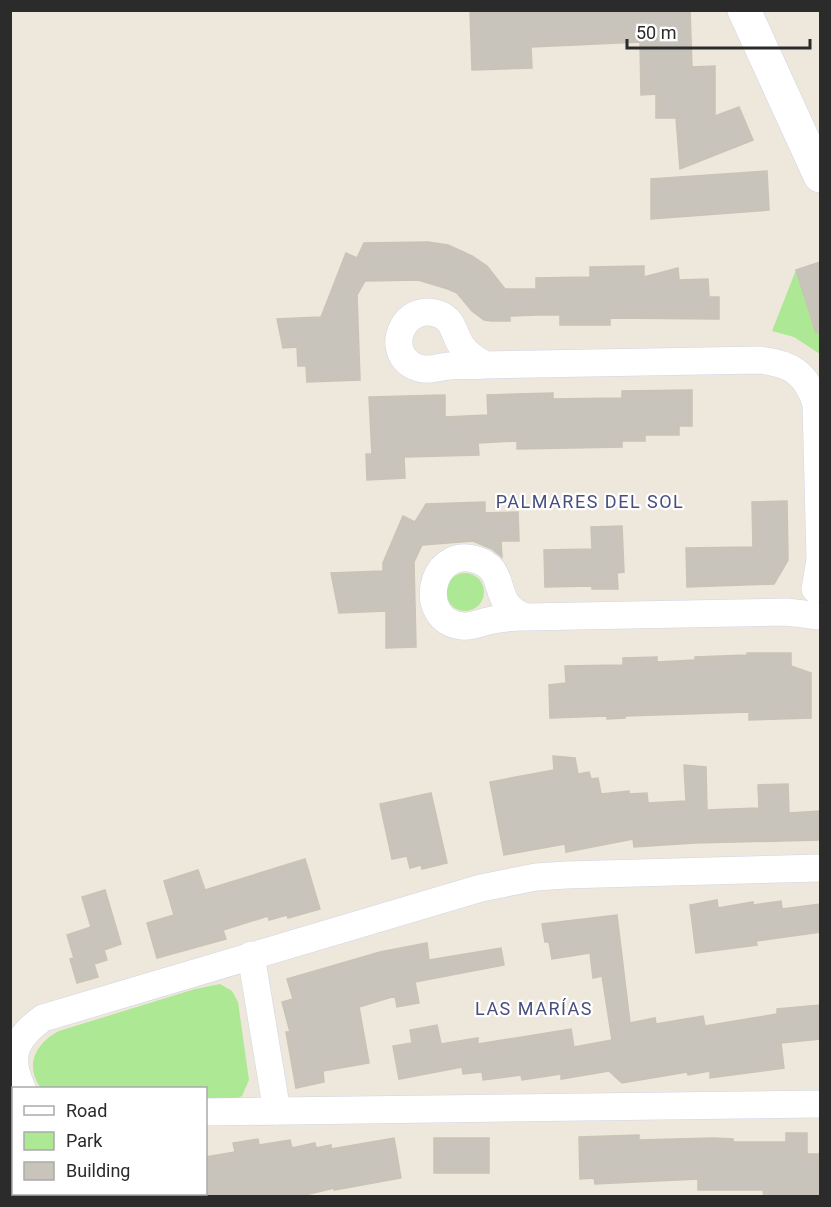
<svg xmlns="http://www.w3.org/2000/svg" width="831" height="1207" viewBox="0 0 831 1207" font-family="Roboto,sans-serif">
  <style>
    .green { fill: #ade894 }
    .building { fill: #c9c4bb; stroke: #c9c3b5; stroke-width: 1.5 }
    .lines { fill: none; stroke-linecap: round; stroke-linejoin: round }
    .street-casing { stroke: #d1d4e5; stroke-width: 28 }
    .secondary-casing { stroke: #d1d4e5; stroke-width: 34 }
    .street { stroke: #fff; stroke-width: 27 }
    .secondary { stroke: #fff; stroke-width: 33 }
    .labels { text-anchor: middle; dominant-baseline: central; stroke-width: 4.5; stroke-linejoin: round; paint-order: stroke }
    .neighbourhood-label { font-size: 18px; letter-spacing: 1.5px; fill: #484f7f; stroke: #fff }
  </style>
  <rect width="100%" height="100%" fill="#eee7dc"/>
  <path class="green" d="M820,262V354L794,337L772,331L796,270Z
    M446 592a19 19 0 1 1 38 0a19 19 0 1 1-38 0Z
    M220,984L232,991L238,1002L249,1080L242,1096L234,1100L206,1101V1088H41C24,1065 36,1043 59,1031L195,989Z"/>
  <path class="building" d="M470,10H690L692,67L715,66V116L739,107L753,140L680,169L676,118H656V94L641,95L640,42L531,47L532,68L472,70Z
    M767,171L769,210L651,219V179Z
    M428,242L448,245L472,256L487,266L505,289H536V278L590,277V267L644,266V277L678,268L679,280L708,279L709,297H719V319L610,318V325H560V315H537L510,316V321H492L484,320L472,311L457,293L448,289L418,280L365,281L357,295L360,380L307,382L306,366H298L297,347L283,348L277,319L321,317L346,253L357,258L364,243Z
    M820,262V332L816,333L796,270Z
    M692,390V426H679V435H645V441H622V447L517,449V441L478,443L479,455L404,457L405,478L367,480L366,454H372L369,397L445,395V417L488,415L487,395L553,393V399L622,398V391Z
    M787,501L788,560L774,584L687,587L686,548L753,547L752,502Z
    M485,502V513L518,512L519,541H501L502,557L492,549L473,541L422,545L414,562L416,647L386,648V611L339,613L331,573L383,571V563L403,516L415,522L426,504Z
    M622,526L624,572L617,573L618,589H592V586L545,587L544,550L592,549L591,527Z
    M747,653H791V666L811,673V718L749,720V712L625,716V718L607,719V716L550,718L549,685L566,683L565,666L623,665V658L657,657V662L695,660V657L747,655Z
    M553,756L575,758L578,774L589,772L591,779L598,778L601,794L629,791V794L647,793L648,803L686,801L684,765L706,767L707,810L759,808L758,785L788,784L789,813L820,811V840L694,843L634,847L633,839L566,852L565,844L504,855L490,782L554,770Z
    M431,793L447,863L422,869L421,865L410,868L407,856L392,859L380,804Z
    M305,859L320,909L288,918L287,915L269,920L268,916L223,930L226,939L157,958L147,923L174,915L164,881L198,870L205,890Z
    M105,890L121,944L104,950L107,960L94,964L98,977L77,983L70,959L74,958L67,935L91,927L82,897Z
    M717,900L718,908L753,902V905L781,901L782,909L820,904V932L756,941L757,945L696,953L690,905Z
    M617,915L630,1023L655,1018L656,1024L703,1016L705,1026L777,1014V1009L820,1005V1039L781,1043L784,1068L710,1078V1071L688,1075L687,1072L622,1083L609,1071L561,1079V1074L522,1080L521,1075L483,1080L482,1072L463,1074L462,1067L399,1079L393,1046L412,1043L410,1030L437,1025L441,1044L478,1038V1044L571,1029L574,1047L612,1040L602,976L593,978L590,953L552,959L549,942H545L542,924Z
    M427,943L429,960L501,948L504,965L415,982L419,1003L397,1007L395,996L359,1007L369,1063L323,1071L324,1082L296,1088L286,1032H290L282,1002L293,999L287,979L380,952Z
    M786,1133H807V1154H820V1197H764L763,1190H698V1179L595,1184L594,1178L580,1179L579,1137L639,1135V1140L713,1138L733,1139V1142H786Z
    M394,1138L401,1178L334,1190V1188L297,1197H206V1157L235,1152L233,1143L258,1139L259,1145L290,1140L292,1148L315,1143L316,1148L331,1145V1149Z
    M434,1138H489V1173H434Z"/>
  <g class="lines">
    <g class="street-casing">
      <path id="street" d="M486,365C476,360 467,354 461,345C454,335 454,321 441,315C403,299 382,353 416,367C427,372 438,367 449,366C461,365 473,366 486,365L759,360C790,363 807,373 816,404L820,560L815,589
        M526,617C487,604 512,569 474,559C429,548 416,621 462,626C471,627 477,624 484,622C498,618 512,617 526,617L787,612L819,616
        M251,955L277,1112
        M22,1088C7,1056 15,1038 43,1018L481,888L536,877L566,875L820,868
        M206,1112L820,1104"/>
    </g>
    <g class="secondary-casing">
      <path id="secondary" d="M744,10L820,176"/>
    </g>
    <use href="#street" class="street"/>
    <use href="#secondary" class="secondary"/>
  </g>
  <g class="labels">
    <g class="neighbourhood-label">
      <text x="590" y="501">PALMARES DEL SOL</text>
      <text x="534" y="1008">LAS MARÍAS</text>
    </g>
  </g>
  <rect width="831" height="1207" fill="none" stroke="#2b2b2b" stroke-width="24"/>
  <rect x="12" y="1087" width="195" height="108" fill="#ffffff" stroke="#aaaaaa" stroke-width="1.5"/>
  <rect x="24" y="1106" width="30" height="9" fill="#ffffff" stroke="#aaaaaa" stroke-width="1.5"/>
  <text x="66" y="1117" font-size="18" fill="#2b2b2b">Road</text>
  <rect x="24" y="1132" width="30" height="18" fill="#ade894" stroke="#aaaaaa" stroke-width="1.5"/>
  <text x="66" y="1147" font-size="18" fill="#2b2b2b">Park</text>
  <rect x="24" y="1162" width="30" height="18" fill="#c9c4bb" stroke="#aaaaaa" stroke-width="1.5"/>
  <text x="66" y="1177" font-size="18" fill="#2b2b2b">Building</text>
  <path d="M627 39v9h183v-9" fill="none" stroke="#2b2b2b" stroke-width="3"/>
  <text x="636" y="39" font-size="18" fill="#2b2b2b" stroke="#ffffff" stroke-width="4.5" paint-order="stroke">50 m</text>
</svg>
